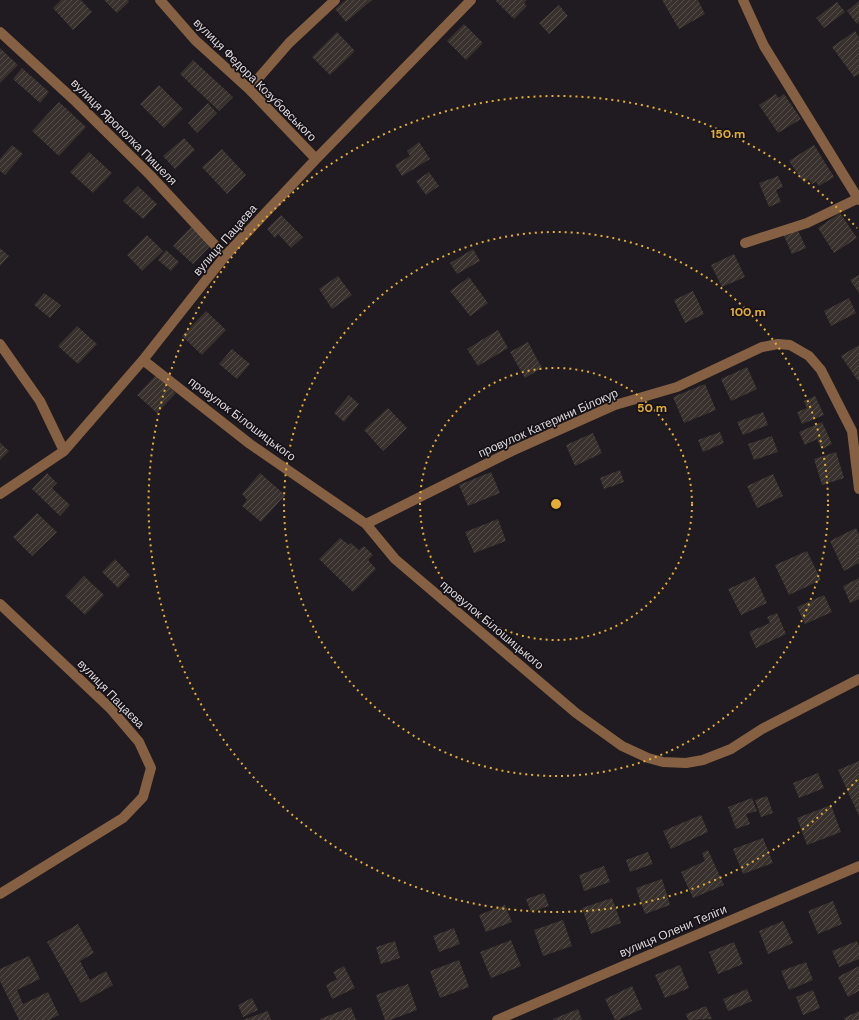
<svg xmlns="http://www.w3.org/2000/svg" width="859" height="1020" viewBox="0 0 859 1020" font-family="'DM Sans',sans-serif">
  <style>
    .building { fill: url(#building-hatch) }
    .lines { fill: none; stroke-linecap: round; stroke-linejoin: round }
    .minor { stroke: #856042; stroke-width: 10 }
    .ring { fill: none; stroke: #e2af34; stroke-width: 2; stroke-dasharray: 2 4 }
    .labels { text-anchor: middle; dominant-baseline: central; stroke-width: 3.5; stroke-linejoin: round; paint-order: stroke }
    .street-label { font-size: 12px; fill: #dcd9dc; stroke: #161217 }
    .centre { fill: #e2af34; stroke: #161217; stroke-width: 2 }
    .ring-label { font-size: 12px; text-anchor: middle; font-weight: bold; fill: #e2af34; stroke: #161217; stroke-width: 3.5; stroke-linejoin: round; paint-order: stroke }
  </style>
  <defs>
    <pattern id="building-hatch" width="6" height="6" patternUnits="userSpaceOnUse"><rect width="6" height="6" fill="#39312d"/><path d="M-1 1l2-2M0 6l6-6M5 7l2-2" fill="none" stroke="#554e4b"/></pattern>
  </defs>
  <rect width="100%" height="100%" fill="#201b20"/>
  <path class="building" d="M61,0H81L92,12L73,30L53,8Z
    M104,0H128L129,2L117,13Z
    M346,0H372L346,22L335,9Z
    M497,0H527L524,3L527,6L514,19L496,1Z
    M662,0H698L705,14L679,29Z
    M859,1V22L857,24L847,11Z
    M837,2L845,12L824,28L816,18Z
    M559,5L568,16L549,34L539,23Z
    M464,24L483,43L466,60L447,41Z
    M855,31L859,37V74L854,77L832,47Z
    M337,32L355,51L330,75L312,57Z
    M0,48L18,65L0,83Z
    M193,60L233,97L219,111L180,74Z
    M22,68L49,92L40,103L13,79Z
    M159,85L183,109L164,128L140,104Z
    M776,94L778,98L784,94L801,119L778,133L759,105Z
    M59,102L86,127L59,156L32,131Z
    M208,103L217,113L197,133L188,123Z
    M184,138L195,150L175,169L163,156Z
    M419,142L430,159L402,176L395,165L410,156L407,151Z
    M12,145L23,154L5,175L0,171V159Z
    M814,145L834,177L819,186L816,182L812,184L809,179L804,183L789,161Z
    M222,149L246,175L227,194L202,167Z
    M89,152L112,173L93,193L70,172Z
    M429,172L439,186L426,195L416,181Z
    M778,176L783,187L776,190L781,202L769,207L759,183Z
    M138,186L157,204L143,219L123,201Z
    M840,213L857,238L834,253L818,228Z
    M281,215L303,237L291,248L278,234L275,238L267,229Z
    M192,226L212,244L193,264L173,246Z
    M797,228L806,248L792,254L783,234Z
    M147,235L163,251L142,271L127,255Z
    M0,248L9,256L0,266Z
    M473,249L480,261L457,274L450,263Z
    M166,250L179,262L171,271L158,260Z
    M734,254L745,277L722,287L711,265Z
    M859,275V293L850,280Z
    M338,276L352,295L332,309L319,289Z
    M469,277L488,303L470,316L450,291Z
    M693,291L704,314L685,323L674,300Z
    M44,293L61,305L50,318L34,305Z
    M849,298L856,313L831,326L824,311Z
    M206,311L226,330L202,355L182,336Z
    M77,326L97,344L78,364L58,346Z
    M498,330L508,348L478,366L467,349Z
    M528,342L542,368L525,378L510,352Z
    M859,345V380L858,381L841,356Z
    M232,349L250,364L237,379L219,364Z
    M747,367L757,389L731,401L721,379Z
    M156,375L176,393L157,413L137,395Z
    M705,384L716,410L684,423L673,397Z
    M349,395L359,404L344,422L334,413Z
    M815,396L824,415L802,424L797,412L807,408L804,401Z
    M388,408L407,428L383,451L364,430Z
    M763,412L768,425L743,435L737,422Z
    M822,422L832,444L822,449L817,439L805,445L799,432Z
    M720,432L724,443L703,452L698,440Z
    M593,433L602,453L575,466L566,445Z
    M772,436L778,452L754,460L748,444Z
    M0,443L9,451L0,460Z
    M836,452L844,478L822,485L814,459Z
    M620,470L624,482L604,489L600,478Z
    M491,472L500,493L468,506L459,485Z
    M47,473L57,483L52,488L70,505L60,516L32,489Z
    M260,473L285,495L261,522L242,506L247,500L242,494Z
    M773,474L783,496L757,508L747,486Z
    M37,513L57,532L32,556L13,537Z
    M498,519L506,541L474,553L465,532Z
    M856,528L859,535V563L844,571L830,541Z
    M340,538L349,545L351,543L359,550L364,546L373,555L368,560L376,569L353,592L319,559Z
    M807,551L821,580L789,595L775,565Z
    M115,559L130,575L118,588L102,572Z
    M84,576L104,595L85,615L65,596Z
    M755,577L767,603L741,615L728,589Z
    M859,578V599L850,603L843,586Z
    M824,595L832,612L805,624L797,607Z
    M777,613L786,634L756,648L749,632L770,623L767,617Z
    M859,761V816L838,770Z
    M818,773L824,788L799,798L793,783Z
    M767,796L773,813L761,817L755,800Z
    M752,798L757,811L746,814L750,824L736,829L728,807Z
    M831,805L841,832L807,845L797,818Z
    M701,815L708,832L671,849L663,831Z
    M763,838L773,863L743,874L733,849Z
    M708,850L724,885L693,898L681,872L705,861L702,853Z
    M648,852L653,864L630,872L626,860Z
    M604,866L610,882L584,891L579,875Z
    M662,879L670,905L645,914L636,888Z
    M544,893L549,906L531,912L526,899Z
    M612,898L621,923L591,934L582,908Z
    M833,901L842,924L818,934L808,911Z
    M505,905L512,922L486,932L479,915Z
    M563,920L572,946L543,956L534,930Z
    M783,921L793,943L768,954L759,931Z
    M78,924L94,953L80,961L90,980L106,971L113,985L81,1003L47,942Z
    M454,928L460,944L439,952L433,936Z
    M511,940L521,966L491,978L480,952Z
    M395,941L400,958L381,964L376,947Z
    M857,941L859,946V959L839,967L832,951Z
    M734,942L743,964L718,974L709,952Z
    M29,956L40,979L17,990L23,1004L48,992L59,1015L49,1020H19L0,981V969Z
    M459,960L469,987L440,998L430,971Z
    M806,962L813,980L789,990L781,971Z
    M680,965L689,988L665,998L655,975Z
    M344,966L355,988L332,999L326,985L337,979L333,972Z
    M859,966V991L848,997L838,977Z
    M408,984L417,1010L390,1020H385L376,995Z
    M632,986L642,1009L618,1020H615L605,999Z
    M747,989L752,1001L728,1011L723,999Z
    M813,990L820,1008L803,1015L796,997Z
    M252,998L258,1010L243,1017L238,1005Z
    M706,1006L712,1019L688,1020L686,1014Z
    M351,1007L356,1020H321L320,1019Z
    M578,1009L582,1020H553V1019Z
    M268,1011L271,1020H243Z
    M859,1011V1020H845L844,1018Z"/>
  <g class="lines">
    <path class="minor" d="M160,0L195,40L249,89L316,159
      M743,0L764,46L859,200
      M0,32L73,99L150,175L225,256
      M249,89L289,43L335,0
      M745,243L807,223L859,198
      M0,344L40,401L64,451
      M143,360L250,444L366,524L395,559L576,713L622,746L648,758L663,762L686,763L703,760L731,749L762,729L859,679
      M0,494L64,451L143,360L225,256L316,159L471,0
      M366,524L512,451L615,405L677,387L762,347L778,344L790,345L809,356L821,370L852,431L859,489
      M0,604L110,708L139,742L151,768L143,797L123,818L0,894
      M497,1020L597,977L859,866"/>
  </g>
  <g class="ring">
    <circle cx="556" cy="504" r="136"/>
    <circle cx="556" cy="504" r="272"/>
    <path d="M857 780A408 408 0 1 1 857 228"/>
  </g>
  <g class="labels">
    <g class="street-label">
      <text transform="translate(255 80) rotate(45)">вулиця Федора Козубовського</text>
      <text transform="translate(124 132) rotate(45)">вулиця Ярополка Пишеля</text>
      <text transform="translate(225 240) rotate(-49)">вулиця Пацаєва</text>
      <text transform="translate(242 419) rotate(37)">провулок Білошицького</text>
      <text transform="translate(548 423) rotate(-24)">провулок Катерини Білокур</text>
      <text transform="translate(492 625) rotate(40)">провулок Білошицького</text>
      <text transform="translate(111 694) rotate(46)">вулиця Пацаєва</text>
      <text transform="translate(673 931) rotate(-23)">вулиця Олени Теліги</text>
    </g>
  </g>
  <circle cx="556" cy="504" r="6" class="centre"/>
  <g class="ring-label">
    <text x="728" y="138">150 m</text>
    <text x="748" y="316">100 m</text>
    <text x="652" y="412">50 m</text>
  </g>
</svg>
